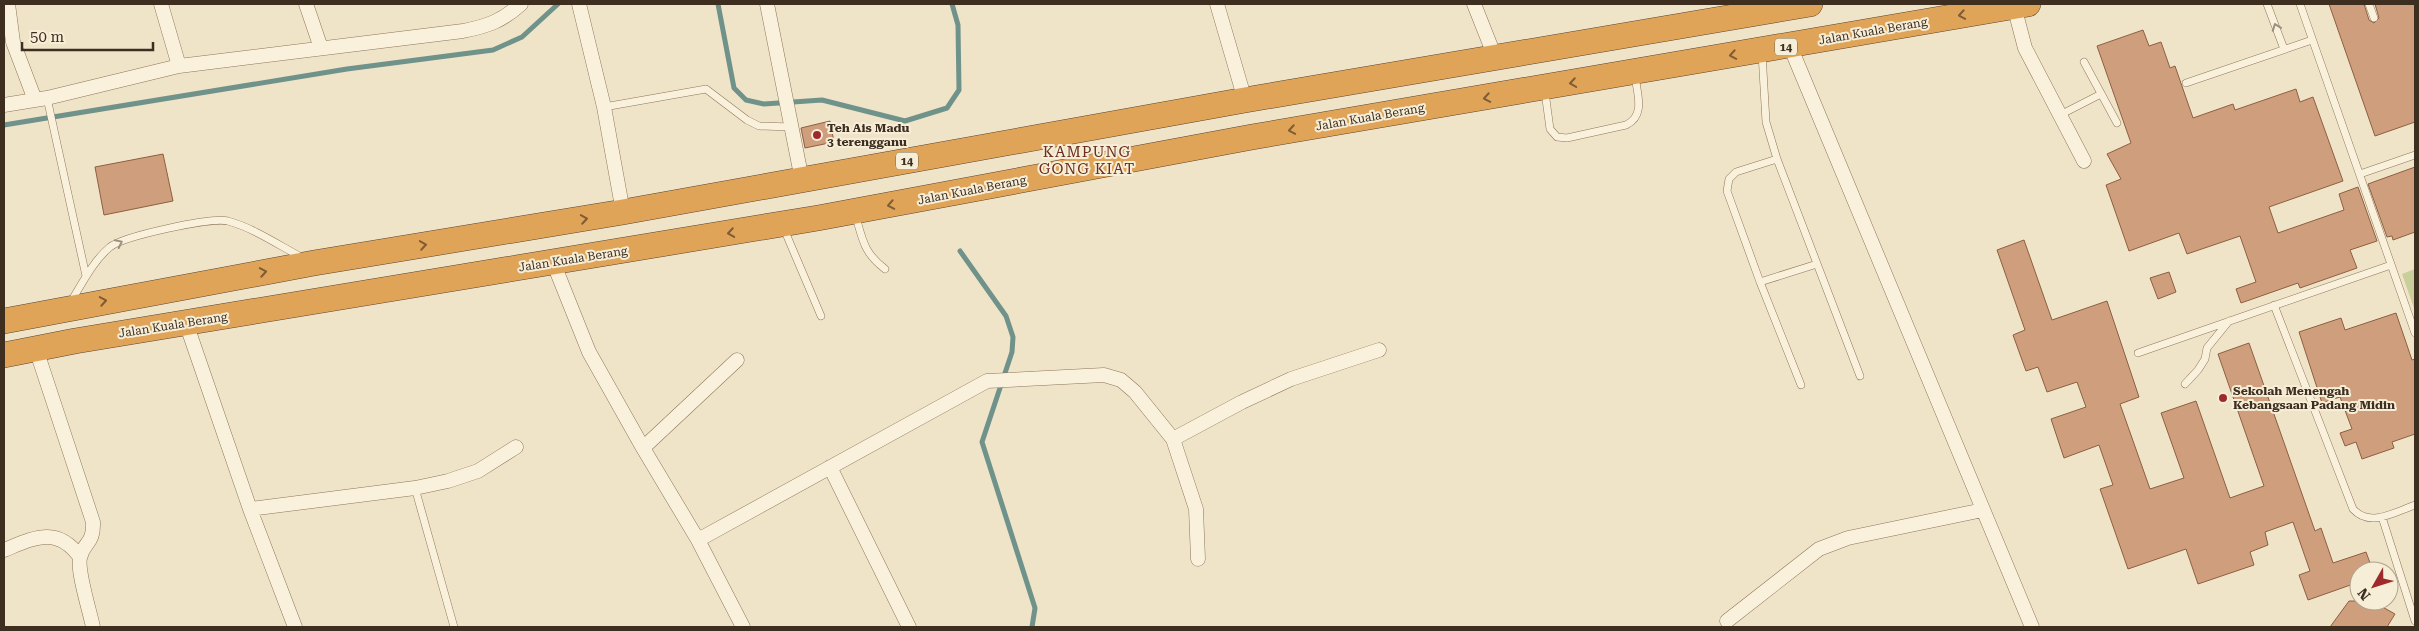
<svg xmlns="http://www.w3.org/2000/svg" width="2419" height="631" viewBox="0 0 2419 631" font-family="'Roboto Serif',serif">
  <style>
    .green { fill: #c9cf9b }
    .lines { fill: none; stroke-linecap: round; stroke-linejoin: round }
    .stream { stroke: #6f938a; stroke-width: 5 }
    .building { fill: #cf9f7d; stroke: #8d5f41 }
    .lane-casing { stroke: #8d765c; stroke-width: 8 }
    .street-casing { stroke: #8d765c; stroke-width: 15 }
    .highway-casing { stroke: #5b4430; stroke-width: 26 }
    .lane { stroke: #faf1dc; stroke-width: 7 }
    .street { stroke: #faf1dc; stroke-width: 14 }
    .highway { stroke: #e0a458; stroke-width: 25 }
    .oneway { stroke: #7e5d36 }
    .oneway2 { stroke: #9c907e }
    .poi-dot { fill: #9e2a2b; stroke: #f7eed8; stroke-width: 2 }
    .labels { text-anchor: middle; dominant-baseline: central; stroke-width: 4; stroke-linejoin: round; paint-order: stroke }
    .shield { fill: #f7eed8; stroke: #756857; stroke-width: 1 }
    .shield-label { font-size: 11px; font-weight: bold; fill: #3d2e20 }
    .street-label { font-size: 12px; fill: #3d2e20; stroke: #f7eed8 }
    .poi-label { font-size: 12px; font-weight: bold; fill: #3d2e20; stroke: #f7eed8; text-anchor: start }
    .quarter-label { font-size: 15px; letter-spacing: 1px; fill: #6b2e1e; stroke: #f7eed8 }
  </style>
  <rect width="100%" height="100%" fill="#f0e4c8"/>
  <path class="green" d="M2415,269V311L2402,274Z"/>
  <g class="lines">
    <path class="stream" d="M718,4L734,88L746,100L764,104L822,100L905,121L947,108L959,90L958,25L952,4
      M4,125L347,69L493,50L522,37L558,4
      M960,251L1006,316L1013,337L1012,352L982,442L1035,608L1032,627"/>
  </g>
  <path class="building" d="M2329,4H2364L2369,20L2374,23L2379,18L2375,4H2415V122L2375,136Z
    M2143,30L2149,46L2161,42L2170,68L2175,66L2193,118L2233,104L2235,110L2296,89L2300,102L2313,97L2343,181L2269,207L2278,233L2344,210L2339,194L2358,187L2377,241L2350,250L2357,268L2300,288L2298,283L2241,303L2236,289L2256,282L2240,236L2187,254L2179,233L2129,251L2106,185L2121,179L2107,154L2131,143L2097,46Z
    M830,121L834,142L805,148L801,128Z
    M163,154L173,201L104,215L95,167Z
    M2415,167V232L2393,240L2392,236L2387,237L2368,184Z
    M2024,240L2052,320L2107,301L2139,397L2120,404L2150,489L2184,478L2161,413L2196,401L2230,498L2264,486L2218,354L2249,343L2315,531L2321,528L2333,563L2366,552L2373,571H2359V582L2308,600L2299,575L2310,571L2293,522L2265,532L2268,545L2250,552L2254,565L2198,584L2186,549L2128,569L2100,489L2113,485L2099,445L2064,458L2051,419L2086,407L2077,382L2047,392L2038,367L2026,371L2013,335L2025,330L1997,250Z
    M2169,272L2176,292L2158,299L2150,278Z
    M2396,313L2412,360L2415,359V434L2392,442L2394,448L2362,459L2356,442L2345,446L2340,433L2352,429L2340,397L2322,403L2299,332L2341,318L2345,330Z
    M2349,601H2372L2395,614L2387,627H2330Z"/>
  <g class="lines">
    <g class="lane-casing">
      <path id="lane" d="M2267,4L2284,49
        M2300,4L2415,333
        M2369,4L2374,18
        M1762,53L1766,122L1777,159L1860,376
        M2084,62L2117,123
        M2186,83L2312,40
        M1545,92L1550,129L1557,137L1567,138L1626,125C1646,116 1637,93 1635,76
        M47,98L86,276
        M604,107L706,89L747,120L759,126L791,127
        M2060,115L2101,94
        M1777,159L1736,172L1729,179L1727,191L1760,282L1817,264
        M2360,174L2415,155
        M855,214C863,240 863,252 885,269
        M784,229L821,316
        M1760,282L1801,385
        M70,303C82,284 93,261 110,247C124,236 211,217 228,221C254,228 280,246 303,258
        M2274,305L2353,509C2370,528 2395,512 2415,505
        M2138,353L2391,265
        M2185,384L2198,370L2205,359L2207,348L2229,321
        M415,488L454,627
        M2382,517L2415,621"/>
    </g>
    <g class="street-casing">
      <path id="street" d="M8,4L13,42L35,100
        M161,4L179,66
        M306,4L321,48
        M579,4L604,107L623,212
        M767,4L802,180
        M1217,4L1245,100
        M1474,4L1495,57
        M2014,6L2025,48L2084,161
        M1790,46L2032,627
        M4,105L47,98L179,66L463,31C488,26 502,21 521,4
        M553,262L589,352L643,448L698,540L743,627
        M186,323L250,509L295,627
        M36,349L93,522C94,545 83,542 80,558C77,571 90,612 93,627
        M1173,439L1242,402L1291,379L1379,350
        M643,448L737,360
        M830,467L909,627
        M250,509L415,488L448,481L478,471L516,447
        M698,540L987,381L1104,375L1121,380L1135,392L1173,439L1196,509L1198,559
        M4,550C34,538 57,525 80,557
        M1727,621L1819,549L1848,538L1983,510"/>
    </g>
    <g class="highway-casing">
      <path id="highway" d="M4,321L314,263L623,212L1245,100L1810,4
        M4,355L75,341L818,218L1252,137L2028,4"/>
    </g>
    <use href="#lane" class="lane"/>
    <use href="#street" class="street"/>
    <use href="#highway" class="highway"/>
  </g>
  <defs><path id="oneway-chevron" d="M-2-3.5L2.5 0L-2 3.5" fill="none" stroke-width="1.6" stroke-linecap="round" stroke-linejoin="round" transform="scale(1.25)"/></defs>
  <g class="oneway">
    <use href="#oneway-chevron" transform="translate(1962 15) rotate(170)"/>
    <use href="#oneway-chevron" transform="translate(1733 55) rotate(170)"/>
    <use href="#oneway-chevron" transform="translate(1573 83) rotate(171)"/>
    <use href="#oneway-chevron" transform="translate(1487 98) rotate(170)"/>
    <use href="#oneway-chevron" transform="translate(1292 130) rotate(170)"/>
    <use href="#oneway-chevron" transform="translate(891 205) rotate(169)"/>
    <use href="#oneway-chevron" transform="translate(584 219) rotate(-9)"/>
    <use href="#oneway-chevron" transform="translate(731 233) rotate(171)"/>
    <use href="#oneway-chevron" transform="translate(423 245) rotate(-9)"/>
    <use href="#oneway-chevron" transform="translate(263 272) rotate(-10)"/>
    <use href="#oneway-chevron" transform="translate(103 301) rotate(-10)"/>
  </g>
  <g class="oneway2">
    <use href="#oneway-chevron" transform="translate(2276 27) rotate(-110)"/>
    <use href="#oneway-chevron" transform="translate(119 243) rotate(-26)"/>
  </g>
  <g class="poi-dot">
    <circle cx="817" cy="135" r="5"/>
    <circle cx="2223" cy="398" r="5"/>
  </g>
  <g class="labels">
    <g class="shield">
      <rect x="1775" y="38.5" width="22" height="17" rx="4"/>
      <rect x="896" y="152.5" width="22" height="17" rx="4"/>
    </g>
    <g class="shield-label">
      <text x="1786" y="47">14</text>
      <text x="907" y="161">14</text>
    </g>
    <g class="street-label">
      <text transform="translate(1873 31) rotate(-10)">Jalan Kuala Berang</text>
      <text transform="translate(1370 117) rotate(-10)">Jalan Kuala Berang</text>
      <text transform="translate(972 190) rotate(-11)">Jalan Kuala Berang</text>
      <text transform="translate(573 259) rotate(-9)">Jalan Kuala Berang</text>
      <text transform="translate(173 325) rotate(-9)">Jalan Kuala Berang</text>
    </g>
    <g class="poi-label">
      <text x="827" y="128">Teh Ais Madu<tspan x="827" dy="14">3 terengganu</tspan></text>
      <text x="2233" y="391">Sekolah Menengah<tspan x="2233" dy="14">Kebangsaan Padang Midin</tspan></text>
    </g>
    <g class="quarter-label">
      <text x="1087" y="152">KAMPUNG<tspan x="1087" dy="17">GONG KIAT</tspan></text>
    </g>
  </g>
  <rect width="2419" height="631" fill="none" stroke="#3d2e20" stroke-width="10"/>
  <g transform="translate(2374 586) rotate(231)"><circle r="24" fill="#f7eed8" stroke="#ada18e"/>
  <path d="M0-4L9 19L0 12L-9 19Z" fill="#9e2a2b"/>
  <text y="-8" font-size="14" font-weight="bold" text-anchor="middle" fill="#3d2e20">N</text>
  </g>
  <path d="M22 42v8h131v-8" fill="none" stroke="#3d2e20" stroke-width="2.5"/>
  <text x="30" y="42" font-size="15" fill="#3d2e20" stroke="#f7eed8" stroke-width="4" paint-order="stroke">50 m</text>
</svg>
